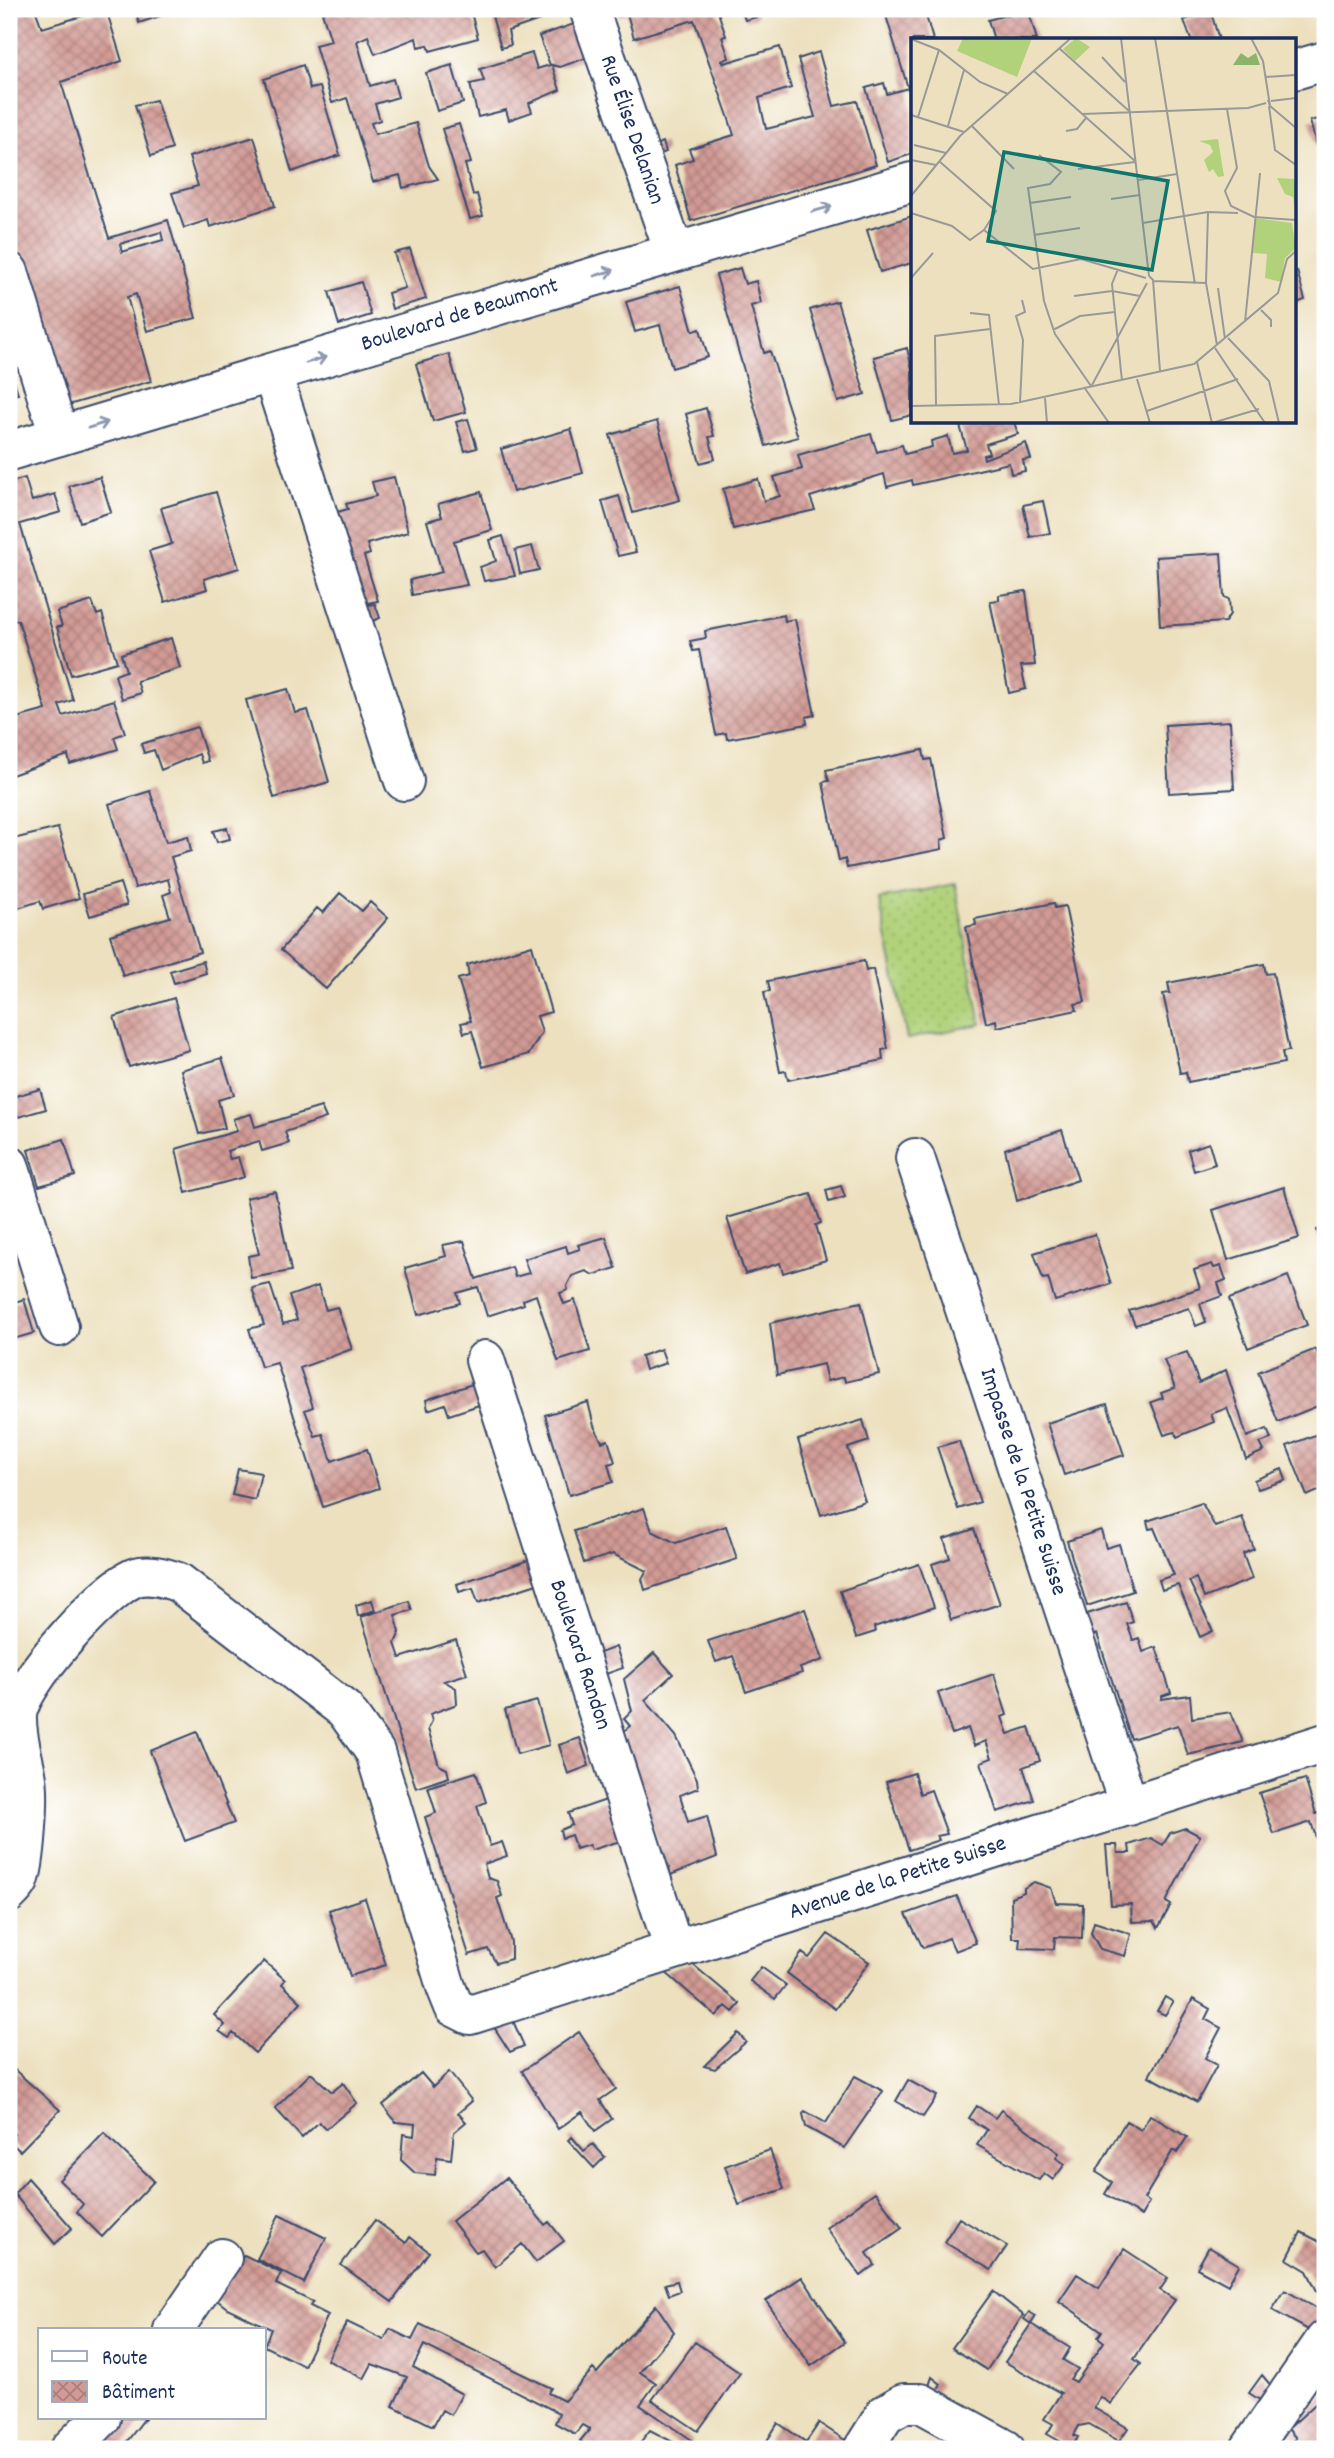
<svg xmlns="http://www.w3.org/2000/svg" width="1334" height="2458" viewBox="0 0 1334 2458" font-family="Dekko,sans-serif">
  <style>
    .garden { fill: url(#garden-dots); stroke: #66806c; stroke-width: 2 }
    .building { fill: url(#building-cross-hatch); fill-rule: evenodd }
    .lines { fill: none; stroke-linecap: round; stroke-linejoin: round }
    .street-casing { stroke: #3a4a6c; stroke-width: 42 }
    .secondary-casing { stroke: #3a4a6c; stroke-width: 42 }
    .street { stroke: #fff; stroke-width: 38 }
    .secondary { stroke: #fff; stroke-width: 38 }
    .oneway { stroke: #8d97ae }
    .labels { text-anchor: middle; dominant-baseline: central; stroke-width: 7; stroke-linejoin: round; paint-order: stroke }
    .street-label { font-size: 23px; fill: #1b2f5e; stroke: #fff }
    .inset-road { fill: none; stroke: #989998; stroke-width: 2 }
    .view { fill: #0f766e; fill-opacity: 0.15; stroke: #0f766e; stroke-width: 3.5 }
    .inset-edge { fill: none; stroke: #1b2f5e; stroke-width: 3.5 }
  </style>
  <defs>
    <pattern id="garden-dots" width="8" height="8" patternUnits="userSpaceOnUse" patternTransform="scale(1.75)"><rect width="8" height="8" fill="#b1d27a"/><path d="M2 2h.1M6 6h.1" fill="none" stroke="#98b56c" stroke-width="1.8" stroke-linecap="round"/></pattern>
    <pattern id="building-cross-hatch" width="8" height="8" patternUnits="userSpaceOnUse" patternTransform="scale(1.75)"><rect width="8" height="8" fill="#d29a94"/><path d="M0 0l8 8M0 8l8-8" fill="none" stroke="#aa7e7c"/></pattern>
  </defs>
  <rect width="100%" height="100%" fill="#fff"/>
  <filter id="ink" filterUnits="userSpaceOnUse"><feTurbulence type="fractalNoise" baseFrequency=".0143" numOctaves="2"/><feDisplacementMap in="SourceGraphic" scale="14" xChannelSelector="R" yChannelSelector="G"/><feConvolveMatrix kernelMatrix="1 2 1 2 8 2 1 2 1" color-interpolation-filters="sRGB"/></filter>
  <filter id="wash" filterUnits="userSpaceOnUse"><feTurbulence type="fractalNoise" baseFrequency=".00686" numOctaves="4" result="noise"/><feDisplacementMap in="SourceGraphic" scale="28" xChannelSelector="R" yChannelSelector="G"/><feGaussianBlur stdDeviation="1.57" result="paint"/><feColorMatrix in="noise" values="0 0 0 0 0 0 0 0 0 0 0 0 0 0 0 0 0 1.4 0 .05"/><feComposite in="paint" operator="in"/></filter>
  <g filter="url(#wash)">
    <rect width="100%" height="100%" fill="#ece0be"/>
    <path class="garden" d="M955,884L981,1024L907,1039L879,899Z"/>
    <g id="blocks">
      <path class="building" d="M9,9H35L42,28L106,9L122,61L61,82L109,238L168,220L196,318L147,331L136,294L127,297L151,381L58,408L9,239ZM161,232L163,240L122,252L120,244Z
        M135,9H181L139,23Z
        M334,9H407L409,16L408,9H470L478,38L430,51L428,45L418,47L416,38L375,54L368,36L357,41L370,86L393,79L398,97L375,104L380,120L371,123L375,134L416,123L429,166L438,179L403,188L400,175L373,182L347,98L332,103L315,45L331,41L322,12Z
        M490,9H556L557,14L508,31L511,45L501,48Z
        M617,9H717L726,36L722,37L729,58L722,60L724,63L780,47L791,88L759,98L766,129L815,117L798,59L819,52L834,106L857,101L876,165L691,221L675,165L693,159L689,149L734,135L728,116L694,20L634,38L627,14L619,16Z
        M741,9H764L756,12L757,17L745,20Z
        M884,9H924L933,40H912V154L888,162L866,88L884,83L887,94L908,88Z
        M1028,9L1037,40H994L988,20Z
        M1211,12L1219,40H1191L1184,20Z
        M577,23L589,57L560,67L552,65L560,90L529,103L532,112L509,120L506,110L478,117L470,84L484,81L480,69L532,53L537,69L550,65L539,36Z
        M303,65L310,89L320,87L340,155L292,172L264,79Z
        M452,65L463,103L437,111L426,73Z
        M156,100L172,149L151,156L135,105Z
        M1325,117V175H1324L1310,121Z
        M459,124L471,163L465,164L473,195L477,194L483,216L470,219L442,129Z
        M254,137L275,206L210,227L208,220L184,228L172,193L198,186L189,157Z
        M663,142L666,152L656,156L652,146Z
        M912,216V263L880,272L867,230Z
        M410,249L426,299L392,309L388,293L405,288L394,253Z
        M740,268L745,284L756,281L761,303L751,306L764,353L770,351L798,437L766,446L716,275Z
        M1297,271L1305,300L1294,304V272Z
        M361,282L371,315L339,325L329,292Z
        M680,286L693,331L700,329L708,357L672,368L660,325L635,332L626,302Z
        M837,301L865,394L838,402L810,310Z
        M907,348L912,369V415L892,420L874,357Z
        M449,354L466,412L433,421L416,364Z
        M9,363L18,394L9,396Z
        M706,408L714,436L709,437L715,459L700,463L686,414Z
        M468,419L477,448L465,451L456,422Z
        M657,421L680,500L633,513L610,435Z
        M959,422H1014L1018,434L986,444L989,454L983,455L984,459L1026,443L1031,459L1023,460L1025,471L1011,474L1009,463L913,485L912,480L887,487L884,474L810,497L815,510L733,529L723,489L758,479L764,501L780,496L774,477L802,469L798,455L871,434L877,452L902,445L905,454L932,447L931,441L948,436L952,453L967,450Z
        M571,429L583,473L513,492L501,449Z
        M100,477L111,512L80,522L69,486Z
        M394,477L408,532L367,544L370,554L364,556L378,601L353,606L327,515L348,509L346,504L376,496L372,482Z
        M25,478L32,501L55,494L61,512L20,524L73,700L59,705L63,716L114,700L125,733L114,737L118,749L70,764L68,755L9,776V720L46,710L18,620L9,622V483Z
        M216,492L239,568L204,579L207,589L165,602L149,551L172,544L161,508Z
        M481,492L492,530L454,541L467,585L412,595L410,580L442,572L427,521L442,517L438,504Z
        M619,496L636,552L618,556L602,501Z
        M1043,501L1050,533L1030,537L1023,505Z
        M503,536L515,576L484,581L480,567L496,561L490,540Z
        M532,546L539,570L520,574L515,550Z
        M1221,553L1224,597L1229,599L1230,614L1225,622L1160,626L1156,557Z
        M1026,591L1035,665L1021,666L1026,689L1009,693L990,601L999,600V595Z
        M92,601L97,615L102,613L117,662L71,675L57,627L62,626L57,612Z
        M375,604L380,618L368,623L360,606Z
        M784,615L785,621L795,619L815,715L806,717L807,724L727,739L726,733L716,735L699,650L693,651L690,641L706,638L705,631Z
        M171,638L180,668L137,681L141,693L122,699L115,675L126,671L121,654Z
        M288,689L295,713L308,710L329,782L274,798L246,700Z
        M1230,721L1234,789L1169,793L1165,725Z
        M197,727L208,761L202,763L199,754L161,770L154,750L144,753L141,744Z
        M923,750L925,760L931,759L940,804L947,838L941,840L942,849L847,868L845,859L839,861L823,782L829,781L826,770Z
        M150,791L166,842L188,836L191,851L171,857L200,952L123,976L110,935L170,917L163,895L171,892L168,879L135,888L109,804Z
        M58,828L79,898L43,909L40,901L9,911V840Z
        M227,828L230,839L217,842L213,831Z
        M120,883L127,905L90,916L83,894Z
        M340,893L362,911L370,902L388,918L326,989L281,950L317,908L323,913Z
        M1054,903L1055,908L1065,906L1085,1002L1075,1004L1077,1010L997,1027L996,1020L986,1023L966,927L976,925L975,919Z
        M532,945L551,1012L537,1016L542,1032L529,1054L483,1067L472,1031L464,1033L461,1023L471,1021L458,979L469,976L467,965Z
        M203,961L206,973L174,983L170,971Z
        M864,961L866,971L873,969L882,1014L888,1049L882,1050L883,1060L788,1080L786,1071L780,1072L764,992L770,991L768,981Z
        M1264,964L1266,974L1273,973L1289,1051L1282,1052L1284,1063L1188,1082L1186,1072L1180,1073L1173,1039L1163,994L1170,993L1168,983Z
        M174,998L189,1050L129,1067L114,1017Z
        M222,1058L234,1095L218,1100L225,1128L199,1134L181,1070Z
        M40,1089L46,1109L18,1117L12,1097Z
        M321,1107L326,1118L285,1132L289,1143L262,1151L259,1141L227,1151L230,1159L238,1157L244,1177L186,1193L176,1149L237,1131L233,1119L251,1114L255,1127Z
        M1062,1130L1078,1180L1017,1201L1005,1149Z
        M64,1139L75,1176L39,1186L28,1150Z
        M1209,1143L1215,1164L1194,1171L1188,1150Z
        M841,1186L845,1197L829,1202L826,1190Z
        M1284,1187L1299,1238L1228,1260L1213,1210Z
        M275,1191L291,1271L251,1278L248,1256L259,1254L246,1198Z
        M811,1194L821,1223L816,1225L826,1260L783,1273L780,1263L745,1274L727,1218Z
        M1325,1228V1248L1322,1249L1317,1230Z
        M1095,1234L1111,1284L1055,1301L1048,1278L1043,1279L1034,1253Z
        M606,1237L616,1268L593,1275L586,1271L572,1276L567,1286L568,1290L560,1293L564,1304L575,1300L590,1351L558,1361L536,1295L523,1300L524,1304L487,1316L478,1287L457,1293L460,1303L418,1315L405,1268L446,1256L443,1245L464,1241L476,1279L512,1267L515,1277L529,1273L524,1259L566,1246L568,1253L580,1249L578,1245Z
        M1212,1264L1214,1268L1221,1266L1226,1280L1218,1283L1222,1296L1200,1304L1206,1322L1196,1326L1189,1308L1135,1325L1129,1311L1200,1288L1194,1270Z
        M1288,1276L1307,1325L1248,1348L1229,1299Z
        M270,1284L283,1324L297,1320L289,1296L318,1286L326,1310L337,1307L352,1349L300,1368L313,1407L305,1410L315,1436L323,1434L332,1461L367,1449L379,1488L323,1507L277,1363L261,1367L249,1329L264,1325L252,1288Z
        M24,1299L34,1333L10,1340L9,1304Z
        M861,1302L879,1374L845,1382L844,1377L827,1381L823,1364L777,1375L770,1323Z
        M1325,1348V1403L1278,1422L1258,1372L1316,1349L1317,1352Z
        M661,1349L666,1363L645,1370L641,1356Z
        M1187,1352L1199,1383L1226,1370L1247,1437L1267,1429L1271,1439L1260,1443L1264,1451L1246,1459L1227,1408L1211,1414L1214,1422L1177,1437L1175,1432L1164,1435L1151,1402L1163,1398L1161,1393L1175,1388L1164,1360Z
        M472,1384L479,1405L449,1415L445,1404L428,1410L426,1400Z
        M588,1402L594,1426L602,1442L608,1440L615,1462L608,1464L613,1482L569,1495L545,1415Z
        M1107,1404L1124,1455L1064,1475L1047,1423Z
        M863,1420L869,1441L848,1448L865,1501L821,1515L798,1440Z
        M1325,1431V1488L1307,1496L1287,1446Z
        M959,1441L980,1502L958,1509L937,1447Z
        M238,1469L261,1473L255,1500L232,1495Z
        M1282,1469L1286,1480L1258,1489L1254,1480Z
        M1202,1503L1215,1527L1242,1517L1254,1549L1243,1554L1252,1579L1204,1598L1196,1578L1189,1581L1213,1631L1200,1637L1178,1585L1162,1590L1159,1580L1174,1575L1154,1528L1149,1529L1147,1521Z
        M644,1508L652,1531L676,1543L726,1526L737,1559L645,1590L642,1579L647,1571L613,1554L584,1563L574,1531Z
        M974,1529L1000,1604L951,1620L932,1564L950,1558L944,1539Z
        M1101,1530L1106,1548L1119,1544L1133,1591L1087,1606L1067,1541Z
        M529,1560L537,1584L478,1603L473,1588L459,1592L457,1584Z
        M919,1564L934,1607L874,1627L875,1632L856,1638L840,1591Z
        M372,1600L375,1610L358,1616L356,1605Z
        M409,1601L412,1610L395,1615L400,1632L395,1643L400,1658L456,1640L467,1674L444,1681L456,1688L457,1704L430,1714L432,1721L428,1729L439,1765L447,1769L449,1777L416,1788L361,1617Z
        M1126,1602L1133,1622L1127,1624L1133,1640L1139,1638L1143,1652L1156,1647L1171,1693L1162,1696L1161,1699L1190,1695L1192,1718L1231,1712L1243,1742L1188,1755L1178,1725L1131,1739L1097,1634L1091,1636L1084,1615Z
        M805,1609L823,1660L800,1668L802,1673L746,1692L733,1656L716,1662L708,1641Z
        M616,1647L623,1668L603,1675L597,1654Z
        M654,1653L673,1674L645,1700L676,1736L697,1779L698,1788L680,1795L688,1822L707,1816L717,1857L668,1876L622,1733L630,1726L624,1719L632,1711L624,1679Z
        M994,1674L1007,1715L1002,1717L1008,1734L1029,1727L1040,1761L1023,1767L1034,1800L997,1812L981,1762L992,1758L986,1741L974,1746L968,1728L952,1734L938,1693Z
        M537,1701L549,1745L517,1754L505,1710Z
        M197,1732L234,1823L185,1841L150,1751Z
        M580,1738L589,1766L568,1774L559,1745Z
        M476,1772L486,1802L477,1806L490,1846L502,1842L507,1856L484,1864L488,1878L497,1881L502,1896L497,1898L511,1942V1959L496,1963L488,1949L469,1955L425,1817L436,1813L428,1787Z
        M914,1773L920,1794L931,1790L947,1834L937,1836L939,1840L909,1850L886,1782Z
        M1305,1779L1316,1814L1325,1811V1866L1311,1822L1274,1834L1259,1793Z
        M606,1800L620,1841L591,1850L589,1845L576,1849L571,1835L562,1838L560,1830L572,1825L568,1813Z
        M1185,1828L1200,1836L1166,1902L1171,1905L1158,1928L1154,1921L1132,1922L1131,1904L1111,1905L1106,1845H1117L1118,1853H1130L1129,1845L1151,1838L1163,1845L1170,1833Z
        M1034,1882L1051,1888L1056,1903L1083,1904L1082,1938L1055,1937L1054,1949L1019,1948L1020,1938H1012L1011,1897L1024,1892V1888Z
        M957,1896L976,1943L955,1951L949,1938L923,1948L906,1914Z
        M365,1898L386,1965L350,1976L329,1910Z
        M1094,1922L1131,1934L1125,1956L1100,1949L1091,1933Z
        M828,1934L869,1962L835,2009L787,1973L802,1953L809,1958Z
        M264,1961L285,1980L282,1984L301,2002L255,2053L233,2033L229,2038L219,2031L225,2025L214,2015Z
        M691,1963L740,2004L733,2012L726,2006L716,2016L665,1972Z
        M761,1967L786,1985L775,1999L750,1981Z
        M1165,1997L1173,2002L1165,2015L1157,2011Z
        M1193,1999L1210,2009L1205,2019L1221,2028L1205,2058L1217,2065L1197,2102L1149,2076Z
        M513,2021L524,2046L510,2052L494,2027Z
        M579,2032L616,2089L600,2100L612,2119L595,2131L582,2112L558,2129L522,2071Z
        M738,2033L746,2042L715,2069L704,2066Z
        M9,2065L60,2110L20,2151L9,2141L14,2134L9,2130Z
        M449,2072L472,2101L458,2113L466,2122L454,2132L451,2159L437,2157L435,2175L415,2173L401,2160L403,2134L414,2136L415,2124L396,2122L383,2105L421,2073L433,2087Z
        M311,2073L332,2092L343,2083L357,2103L326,2129L319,2122L302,2138L275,2108Z
        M855,2076L883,2091L844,2148L806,2127L803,2114L805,2111L826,2123Z
        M908,2080L937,2096L923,2117L896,2101Z
        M977,2106L995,2118L1001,2110L1059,2153L1056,2158L1065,2164L1053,2180L1044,2173L1039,2180L977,2145L987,2130L969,2118Z
        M1150,2115L1187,2137L1177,2153L1173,2150L1144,2199L1149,2202L1141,2216L1105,2194L1112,2182L1096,2172L1126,2121L1141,2130Z
        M104,2133L154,2181L102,2237L77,2212L83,2204L59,2180Z
        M572,2137L584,2151L593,2144L605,2157L594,2168L568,2140Z
        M770,2150L784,2189L739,2205L725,2166Z
        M28,2178L72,2228L55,2244L14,2194Z
        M506,2178L545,2225L549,2222L564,2241L536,2262L522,2244L495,2267L482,2249L476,2252L452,2221Z
        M875,2192L902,2228L867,2253L875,2265L861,2276L826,2228Z
        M279,2215L326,2238L304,2283L257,2259Z
        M959,2218L1007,2246L991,2270L944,2242Z
        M375,2220L406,2243L410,2237L429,2252L392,2302L341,2265Z
        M1301,2232L1320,2242L1325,2239V2297L1317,2291L1307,2271L1287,2259Z
        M1209,2247L1239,2265L1228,2285L1197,2268Z
        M1124,2249L1168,2278L1160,2290L1175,2300L1134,2359L1141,2364L1127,2382L1111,2404L1100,2397L1094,2408L1128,2428L1119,2441L1089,2424L1079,2426L1074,2435L1078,2437L1072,2448L1047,2434L1053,2424L1044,2419L1061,2393L1005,2362L1031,2324L1070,2348L1063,2360L1078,2369L1070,2379L1076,2382L1104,2342L1098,2337L1102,2331L1059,2301L1077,2274L1099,2288Z
        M244,2255L281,2273L276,2284L313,2302L310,2306L328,2315L304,2366L264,2346L271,2329L227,2308L213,2297Z
        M802,2277L845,2342L811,2366L766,2301Z
        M677,2281L680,2291L669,2295L665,2284Z
        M1285,2290L1321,2311L1312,2332L1272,2310Z
        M993,2291L1023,2315L987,2370L952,2348Z
        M656,2305L674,2332L640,2372L656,2383L640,2405L692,2440L686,2449L650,2430L635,2449H593L580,2441L590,2429L582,2425L575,2434L555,2423L559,2413L424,2345L413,2367L462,2394L451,2415L442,2410L433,2426L393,2406L407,2377L372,2364L364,2379L327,2360L347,2322L384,2340L390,2329L412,2340L420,2324L551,2388L548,2393L564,2401L593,2369L597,2373Z
        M1029,2312L1036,2316L1031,2324L1024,2319Z
        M695,2342L740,2373L698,2431L652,2400Z
        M1262,2375L1273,2388L1263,2402L1249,2393Z
        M932,2377L941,2384L935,2393L929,2386Z
        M1325,2395V2449H1299L1292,2442L1296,2438L1288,2429Z
        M116,2418H145L121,2449H88Z
        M778,2423L806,2442L819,2423L848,2442L844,2449H762Z"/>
    </g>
  </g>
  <g filter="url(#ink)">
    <use href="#blocks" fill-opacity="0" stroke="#3a4a6c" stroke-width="2"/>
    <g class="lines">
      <g class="street-casing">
        <path id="street" d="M589,9L674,252
          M9,272L59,436
          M272,373L404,781
          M915,1158L1129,1806
          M9,1165L59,1327
          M485,1360L674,1950
          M9,1893C12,1890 17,1885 19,1881C26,1864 30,1797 27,1779C24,1759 16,1736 17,1716C18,1685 106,1587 136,1577C150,1573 165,1578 178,1582L345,1710L375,1752L446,1987L454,2007L470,2015L1325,1743
          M173,2330L222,2258
          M70,2449L101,2418
          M863,2449L885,2414L904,2403H921L1005,2449
          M1250,2449L1325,2340"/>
      </g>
      <g class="secondary-casing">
        <path id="secondary" d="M1294,70L1325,61
          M9,451L912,182"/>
      </g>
      <use href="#street" class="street"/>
      <use href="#secondary" class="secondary"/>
    </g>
    <defs><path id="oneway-shaft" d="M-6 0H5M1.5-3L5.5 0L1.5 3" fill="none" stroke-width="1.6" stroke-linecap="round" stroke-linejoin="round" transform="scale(1.75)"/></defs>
    <g class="oneway">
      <use href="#oneway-shaft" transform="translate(822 209) rotate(-16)"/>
      <use href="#oneway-shaft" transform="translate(604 273) rotate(-17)"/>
      <use href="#oneway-shaft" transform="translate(316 360) rotate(-17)"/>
      <use href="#oneway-shaft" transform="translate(98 425) rotate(-17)"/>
    </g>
  </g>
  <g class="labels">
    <g class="street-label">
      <text transform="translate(631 130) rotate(71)">Rue Élise Delanian</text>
      <text transform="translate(460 316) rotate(-17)">Boulevard de Beaumont</text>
      <text transform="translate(1022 1482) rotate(72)">Impasse de la Petite Suisse</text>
      <text transform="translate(579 1655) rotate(72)">Boulevard Randon</text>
      <text transform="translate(898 1879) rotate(-18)">Avenue de la Petite Suisse</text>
    </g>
  </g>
  <g transform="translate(911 38)">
    <rect width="385" height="385" fill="#ece0be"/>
    <path d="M307,101L313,138L307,139L302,131L298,134L293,122L302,114L299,107L288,103ZM366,140L385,141V181L382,159L374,156ZM344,180L381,185L385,210L374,220L370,244L354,240L356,216L341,215Z" fill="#b1d27a"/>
    <path d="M330,15L337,20L345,15L349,27H322Z" fill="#8cb46a"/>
    <path d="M52,0H121L106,39L46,13ZM165,0L179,9L164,23L152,11Z" fill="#b1d27a"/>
    <path class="inset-road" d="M210,0L238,238M244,0L284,246M340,0L352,23L359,68L357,62M0,1L28,12L69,44L97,56M148,10L218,73M191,19L214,44M123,33L224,123M354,39L385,37M360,63L385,60M358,68L364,112L385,127M359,68L385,90M316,71L326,130L314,153L320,168L343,179L385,182M171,76L337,70L355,65M0,77L53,94M7,79L28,12M60,87L103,131M37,88L53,32M155,93L166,91L175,80M3,107L35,115M128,117L150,134L139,146L117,150L133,263L144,296L180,348M0,122L25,127M28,123L85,173L73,192M167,131L224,124M227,142L266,136M0,158L49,98L160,0M200,161L229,157M119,165L160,159M0,175L41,188L59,202L73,192L122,231L170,221L235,240M232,185L297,174M123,197L169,190M207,231L201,246L211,343M238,238L242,242L249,333M0,240L22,215M242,243L295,245M307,250L314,301M163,258L201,253L229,258M350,272L360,282V289M59,275L78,277L88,367M334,284L349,135M142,292L169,278L204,274M317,300L358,343L368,385M306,307L295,245L297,174L327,175M304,310L354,385M286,324L301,385M226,341L239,385M181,347L236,245M173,349L198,385M134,360L136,385M109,365L112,302L105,278L114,274L111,262M25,367L24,298L79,291M0,368L100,366L283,326L367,255L376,221L385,213M236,373L327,341M301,385L348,371"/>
    <path class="view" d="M93,114L257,143L241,232L77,203Z"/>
    <rect width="385" height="385" class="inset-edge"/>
  </g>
  <rect width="1334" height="2458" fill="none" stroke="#fff" stroke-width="35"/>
  <rect x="38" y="2328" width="228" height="91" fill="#ffffff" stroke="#a4acbf" stroke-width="2"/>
  <rect x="52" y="2351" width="35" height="10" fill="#ffffff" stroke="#a4acbf" stroke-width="2"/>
  <text x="102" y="2364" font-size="21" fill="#1b2f5e">Route</text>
  <rect x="52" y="2381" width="35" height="21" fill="url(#building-cross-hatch)" stroke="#a4acbf" stroke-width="2"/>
  <text x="102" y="2398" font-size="21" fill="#1b2f5e">Bâtiment</text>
</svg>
